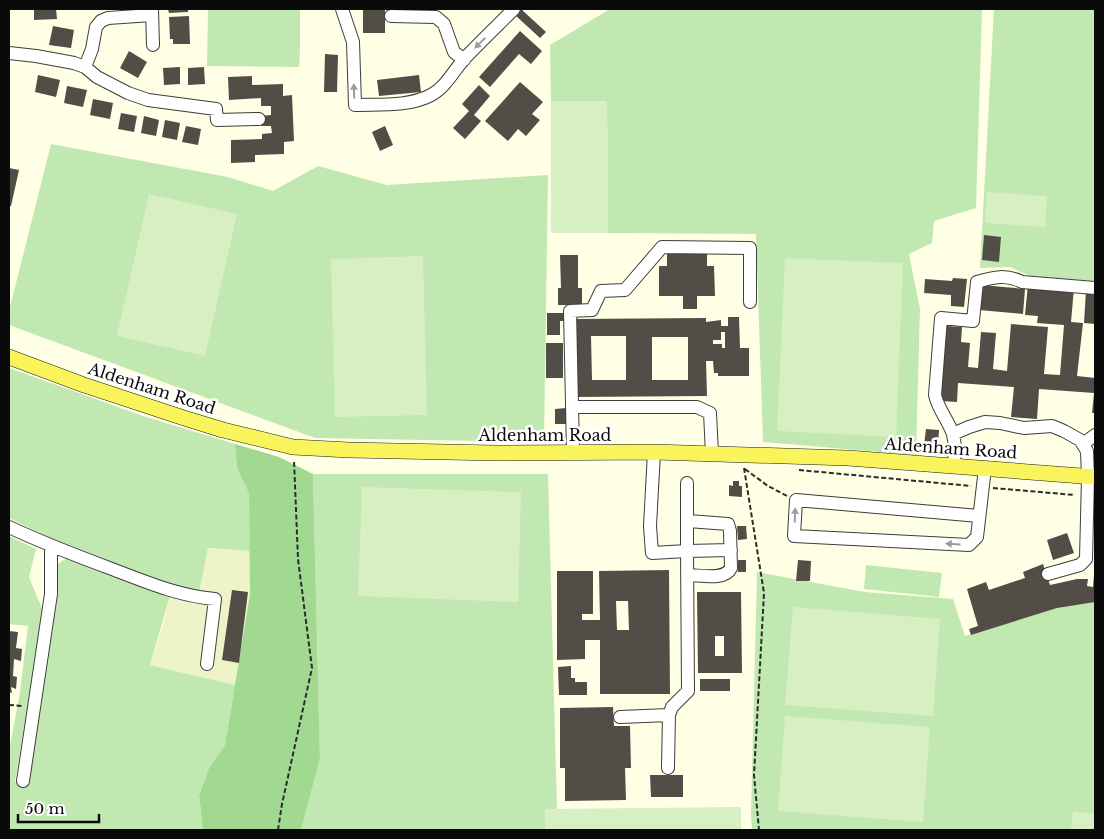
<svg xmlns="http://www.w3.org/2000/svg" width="1104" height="839" viewBox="0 0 1104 839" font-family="'Libre Baskerville',serif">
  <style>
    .farmland { fill: #eef4c8 }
    .green { fill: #c2e8b1 }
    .forest { fill: #a2d991 }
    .pitch { fill: #d7efc3 }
    .building { fill: #524d46; fill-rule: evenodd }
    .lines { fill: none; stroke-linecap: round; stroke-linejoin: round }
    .minor-casing { stroke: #3d3d3d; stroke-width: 14 }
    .major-casing { stroke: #1b1b1b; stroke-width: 16 }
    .path { stroke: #2c2c2c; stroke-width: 2; stroke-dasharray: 5 2.5; stroke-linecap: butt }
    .minor { stroke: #fff; stroke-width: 12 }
    .major { stroke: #f9f45c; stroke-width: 15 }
    .oneway { fill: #9d9d9d }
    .labels { text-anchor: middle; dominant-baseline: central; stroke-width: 5; stroke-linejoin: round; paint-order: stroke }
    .street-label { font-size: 16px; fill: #0a0a0a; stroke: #fff }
  </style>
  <rect width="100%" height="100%" fill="#ffffe6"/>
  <path class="farmland" d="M208,548L250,551V594L235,685L150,665L162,629L170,596L199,593Z"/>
  <path class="green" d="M208,9H300V50L299,67L207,66Z
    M610,9H982L976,208L934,221L932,243L909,254L920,309L916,455L763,442L756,234L608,233L607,102L551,101L550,45Z
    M994,9H1095V281L1030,276L1010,267L980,268Z
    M51,144L228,177L273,191L318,166L387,185L548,175L544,442L315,438L9,325V311Z
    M9,368L146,417L235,444L237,468L249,492L250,551L208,548L199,593L173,588L65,545L9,518Z
    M313,474H548L557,809H545V830H301L320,759Z
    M9,536L36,549L29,577L43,611L15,782H26L54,576L58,564L67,558L170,596L150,665L235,685L225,745L209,768L199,795L203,830H9V751L20,692L28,626L9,624Z
    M866,565L942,573L939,597L864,589Z
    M757,572L865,592L953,599L965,636C1008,623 1051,605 1095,602V830H752L751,814Z"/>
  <path class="forest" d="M235,444L279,457L313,474L320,759L301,830H203L199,795L209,768L225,745L250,594L249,493L237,468Z"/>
  <path class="pitch" d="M551,101H607L608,233H551Z
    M987,192L1047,196L1045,227L985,223Z
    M149,194L237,214L205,356L117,336Z
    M423,256L427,415L335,417L331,259Z
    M785,258L903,263L896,437L777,431Z
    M362,487L521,492L518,602L358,596Z
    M793,607L940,619L933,716L785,705Z
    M785,716L930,727L923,822L778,811Z
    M741,807V830H545V809Z
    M1073,812L1095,813V830H1071Z"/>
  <path class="building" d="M34,9H56L57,19L34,20Z
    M168,9H188V12L169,13Z
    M363,9H385V33H363Z
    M521,9L546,32L540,38L515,15Z
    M189,16L190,44H173V39H170L169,17Z
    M53,26L74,30L71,48L49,45Z
    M520,31L542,51L531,64L519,54L490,87L479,77Z
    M129,51L147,62L138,78L120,68Z
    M325,54L338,55L337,92H324Z
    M180,67V84L164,85L163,68Z
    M204,67L205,84L188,85V68Z
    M38,75L60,80L56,97L35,92Z
    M419,75L421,92L379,96L377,80Z
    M252,76V85L283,84V96L292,95L294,141L284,142V154L255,155V162L231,163V140L262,139V134L272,133L271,126H261L260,116L271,115V106H261V98L229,100L228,77Z
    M520,82L543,102L532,114L540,120L526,136L518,129L508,141L485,121Z
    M479,85L490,96L474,115L481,121L465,139L453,128L469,111L462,104Z
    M67,86L87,90L83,107L64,103Z
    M93,99L113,103L110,119L90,115Z
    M121,113L137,116L134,132L118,129Z
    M144,116L159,120L156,136L141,133Z
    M165,120L180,123L177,140L162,137Z
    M186,126L201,129L198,145L182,142Z
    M385,126L393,145L380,151L372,132Z
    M9,168L19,170L11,206H9Z
    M984,235L1001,237L999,262L982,260Z
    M667,252H707V266H714L715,296H697V309H683V296H659V266H667Z
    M560,255H578V288H582V305H558V288H561Z
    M953,278L967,279L964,307L951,306V295L924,293L925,279L952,281Z
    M1028,284L1074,288L1071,322L1083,323L1077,376L1095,378V413H1092L1094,393L1039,389L1037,419L1011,417L1014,387L958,383L957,402L940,401L947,326L962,327L961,342L970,343L968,367L978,368L981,332L996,333L993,369L1007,371L1011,324L1048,327L1044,374L1060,375L1064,325L1037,323L1038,316L1025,315Z
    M981,285L1025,289L1023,314L979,310Z
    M1086,290L1095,291V324L1084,323Z
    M547,313H564V321H560V335H547Z
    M728,317H739L740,348H749V376H718V373H714L713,361H706L707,396L575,397V319L706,318V322L721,320V326H728ZM721,332H725V348H722V344H713V340H721ZM591,336H626V380H592ZM652,337H688V380H652Z
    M546,343H563V378H546Z
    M566,408V424H555V409Z
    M926,429L939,430L938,446L924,445Z
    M733,481H739V486H742V497L729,496V485L733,486Z
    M737,526H746L747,539L738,540Z
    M1067,533L1074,553L1053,560L1047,540Z
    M738,560H746V572H738Z
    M798,560L811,561L810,581H796Z
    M1043,564L1050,585L1077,579H1088L1087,586L1093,587L1094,575H1095V602L1057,608L971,635L969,629L978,626L967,589L986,582L989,590L1025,578L1023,572Z
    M669,570L670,694H600V640H585V659L557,660V571H593V614H582V620H600L599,571ZM616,601H628L629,630H617Z
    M232,590L248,592L239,663L222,660Z
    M697,592H741L742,673H698ZM715,636H724V656H715Z
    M9,631L18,632L16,648L22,649L21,661L14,659L13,676L17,677L16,689L11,687L12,693L9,692Z
    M571,666V678H575V682H587V695H559L558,667Z
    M700,679H730V691H700Z
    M613,707L614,726H630L631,768H625L626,800L565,801V768H560V708Z
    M650,775H683V797H651Z"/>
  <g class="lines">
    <g class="minor-casing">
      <path id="minor" d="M152,9L153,45
        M342,9L353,42L355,105C379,104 409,107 431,95C446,87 454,70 465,58C481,41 498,25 514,9
        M391,16L436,17L444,24L454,52L464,60
        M9,53L36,56L74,63L85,67L97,77L128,93L148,100L216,109L217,120L259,119
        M85,67L92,49L96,27L101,21L108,18L152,15
        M572,407H697L710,413L712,454
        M953,434C948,420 938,409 935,395L941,318L973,321L977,282C994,277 1006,274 1022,282L1095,288
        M1083,444L1095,435
        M573,452L570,311L592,310L601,291L625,290L662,247L750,248V302
        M654,452L650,526L652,553L687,551L688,691L672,707L669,715L668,768
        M954,466L955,446L953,434L969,427L985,422L1000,423L1024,428L1052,426L1064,431L1080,440L1087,451L1088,477L1086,559L1080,565L1048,574
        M687,483V551L731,550
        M979,516L796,500L794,536L969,545L977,537L985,468
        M688,521L728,524L730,531L731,568C725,581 700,575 688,575
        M9,527C43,543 77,556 112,569C146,582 179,596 215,599L207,664
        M620,717L669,715
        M23,781L51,594V546"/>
    </g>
    <g class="major-casing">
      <path id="major" d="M9,357L84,385L184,418L223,430L293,447L349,450L495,453L654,452L848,458L1095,477"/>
    </g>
    <path class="path" d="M744,468L764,593L754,775L759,830
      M745,469L768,486L787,496
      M799,470L971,486
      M993,488L1075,495
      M9,705L23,706
      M278,830L282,804L312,668L298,559L294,460"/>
    <use href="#minor" class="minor"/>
    <use href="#major" class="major"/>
  </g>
  <defs><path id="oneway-solid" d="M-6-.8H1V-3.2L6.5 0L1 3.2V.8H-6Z" transform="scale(1.25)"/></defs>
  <g class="oneway">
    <use href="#oneway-solid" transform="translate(480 43) rotate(135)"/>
    <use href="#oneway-solid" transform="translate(354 91) rotate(-92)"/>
    <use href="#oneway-solid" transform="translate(795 515) rotate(-88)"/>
    <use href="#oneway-solid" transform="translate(953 544) rotate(-177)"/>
  </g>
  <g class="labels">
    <g class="street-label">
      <text transform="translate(152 388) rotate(18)">Aldenham Road</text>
      <text x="545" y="435">Aldenham Road</text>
      <text transform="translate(951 448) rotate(4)">Aldenham Road</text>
    </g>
  </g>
  <rect width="1104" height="839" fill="none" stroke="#0a0a0a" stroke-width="20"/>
  <path d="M18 814v8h81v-8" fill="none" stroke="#0a0a0a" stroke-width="2.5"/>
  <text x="25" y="814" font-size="15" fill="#0a0a0a" stroke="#ffffff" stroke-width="4" paint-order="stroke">50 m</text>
</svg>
